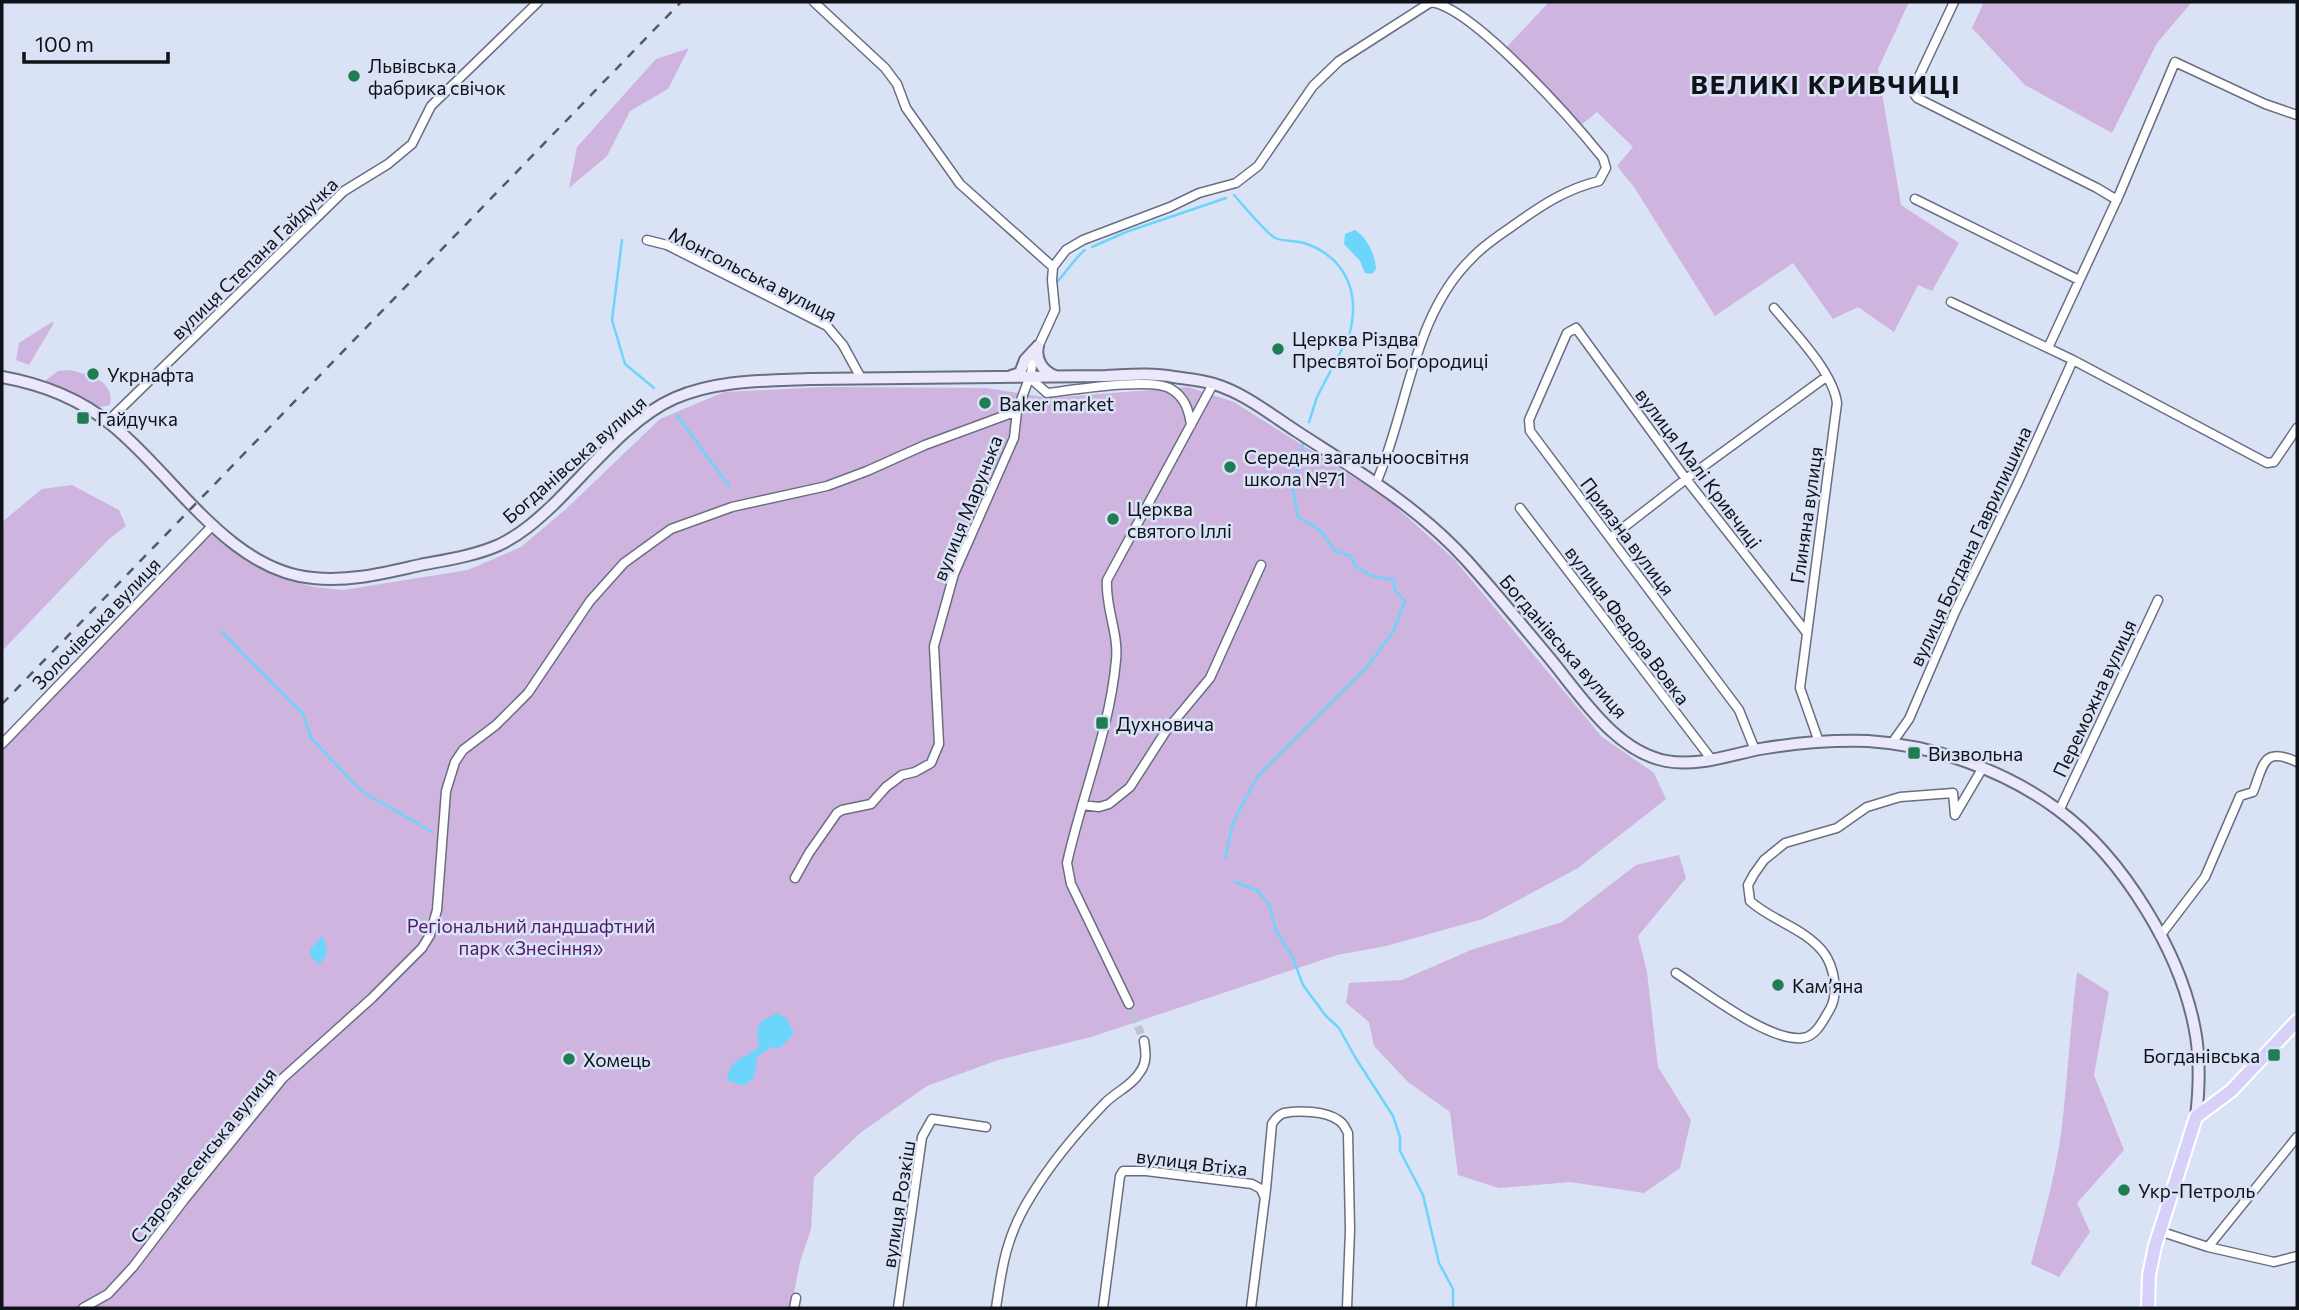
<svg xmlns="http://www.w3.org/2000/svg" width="2299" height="1310" viewBox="0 0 2299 1310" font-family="Commissioner,sans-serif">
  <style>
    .green { fill: #cfb4df }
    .water { fill: #6cd5fb }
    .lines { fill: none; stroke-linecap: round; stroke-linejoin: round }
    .stream { stroke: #6cd5fb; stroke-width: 2.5 }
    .street-tunnel { stroke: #bcc3d5; stroke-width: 8; stroke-dasharray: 8 4; stroke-linecap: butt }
    .street-casing { stroke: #696f81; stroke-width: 11 }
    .secondary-casing { stroke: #696f81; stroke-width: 14 }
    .primary-casing { stroke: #fff; stroke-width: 16 }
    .street { stroke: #fff; stroke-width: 8 }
    .secondary { stroke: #ebe8fc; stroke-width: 10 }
    .primary { stroke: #d7d1f9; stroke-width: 12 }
    .rail { stroke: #545963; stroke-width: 2.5; stroke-dasharray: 9 9; stroke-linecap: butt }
    .poi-dot { fill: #207c52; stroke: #dae2f6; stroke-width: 2.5 }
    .labels { text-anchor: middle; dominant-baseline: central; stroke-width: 5; stroke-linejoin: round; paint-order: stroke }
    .poi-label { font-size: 19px; fill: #0f1218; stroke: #dae2f6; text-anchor: start }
    .street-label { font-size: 19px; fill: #0f1218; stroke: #dae2f6 }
    .park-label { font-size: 19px; fill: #53196d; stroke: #dae2f6 }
    .district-label { font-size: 26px; font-weight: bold; letter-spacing: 2px; fill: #0f1218; stroke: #dae2f6 }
  </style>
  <rect width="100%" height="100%" fill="#dae2f6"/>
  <path class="green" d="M1549,2H1909L1878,69L1901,205L1959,243L1932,291L1918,285L1894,332L1858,307L1833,319L1793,263L1715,316L1634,187L1617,166L1633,147L1597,112L1581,125L1504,50Z
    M1984,2H2192L2157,43L2112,133L2025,85L1972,28Z
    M689,48L668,89L630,111L607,156L569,188L577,147L656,59Z
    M52,322L54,323L29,365L16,360L19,343Z
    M70,370C89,375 115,380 110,405L100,407L47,384L46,380L58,371Z
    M827,387L987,388L1050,398L1188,387L1234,402L1385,497L1454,559L1602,737L1654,773L1666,799L1578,868L1483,919L1386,946L1337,955L1091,1037L998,1060L927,1086L860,1133L814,1177L811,1229L800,1262L791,1308H2V749L204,536L214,534L238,554L260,566L294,582L315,587L343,590L468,570L521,547L566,509L660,419L724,392Z
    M72,485L119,510L126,526L108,540L2,651V522L42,489Z
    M1679,855L1686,878L1638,936L1647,972L1658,1067L1691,1120L1680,1168L1644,1193L1570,1182L1499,1188L1458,1175L1450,1112L1408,1082L1374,1046L1369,1022L1346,1003L1349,983L1402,980L1471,950L1562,922L1636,865Z
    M2077,972L2109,992L2094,1075L2124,1150L2077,1203L2090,1232L2059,1277L2031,1264C2044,1215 2058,1167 2063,1117C2068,1069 2071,1021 2077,972Z"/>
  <path class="water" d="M1355,230C1368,239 1375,254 1376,269L1372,274L1365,273L1360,261L1344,244L1345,234Z
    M322,936C329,949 328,954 319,965L310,955V950Z
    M777,1013L786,1018L794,1033L780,1048L771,1047L757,1057L754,1078L743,1086L727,1080C731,1057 743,1060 759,1047L757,1032L760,1022Z"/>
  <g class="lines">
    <path class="stream" d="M1234,195C1244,206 1264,231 1275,238C1283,242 1297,240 1307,244C1349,260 1360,296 1349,336
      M622,240L612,320L625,364L654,388
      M1092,247L1126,232L1226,198
      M1057,282C1065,274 1078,254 1085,250
      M677,415L729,486
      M1309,422L1317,397L1343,347
      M222,632L303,714L311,738L361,791L432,832
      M1225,858L1233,823L1257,777L1367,667L1393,632L1405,601L1394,589V580L1372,576L1355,566L1351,556L1335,551L1320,530L1298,517L1293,488L1303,443
      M1235,882L1258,891L1270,906L1276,931L1292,956L1303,985L1326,1016L1339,1028L1355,1057L1393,1116L1400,1137V1151L1423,1195L1439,1263L1453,1289V1308"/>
    <path class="street-tunnel" d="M1129,1004L1144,1041"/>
    <g class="street-casing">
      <path id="street" d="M814,2L885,68L897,84L906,108L960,184L1053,267
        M1954,2L1914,87L1913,92L1917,98L2097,188L2117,200
        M1915,199L2079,280
        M647,240L667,245L827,326L843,345L861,378
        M1951,302L2073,360L2267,463L2274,462L2297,428
        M1774,308C1794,332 1833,372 1837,403L1800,688L1819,742
        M2048,348L2119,195L2175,62L2265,104L2297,115
        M1029,377L1047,393C1073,390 1152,377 1171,389C1185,397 1189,411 1191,425
        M108,421L344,191L388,164L412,144L431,106L538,2
        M1376,483C1408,411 1412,316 1472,258C1484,245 1500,235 1514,225C1542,205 1566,189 1599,181L1606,168L1603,158C1574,122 1474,8 1431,2
        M1520,508L1712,760
        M1610,538L1686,479L1826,377
        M1892,743L1909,719L1955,612L2018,482L2073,360
        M2,744L213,525
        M1755,750L1739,710L1530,431L1529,420L1567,333L1576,328L1686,479L1807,633
        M1082,805L1099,807L1109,804L1130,787L1166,731L1210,678L1261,565
        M2059,811L2158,600
        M795,878L809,853L837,813L842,810L871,804L886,787L902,775L915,772L931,763L939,744L934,646L954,574L1014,438L1017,411
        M2160,936L2205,877L2240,796L2253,792C2264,764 2263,746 2297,762
        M1676,973C1704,991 1769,1042 1802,1038C1816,1037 1824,1019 1830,1009C1839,993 1834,967 1824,953C1805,928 1772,921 1750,901L1748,885L1754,874L1764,860L1785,843L1837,828L1867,807L1900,797L1953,793L1955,815L1982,769
        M1129,1004L1071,884L1067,863C1082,795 1110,729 1116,660C1119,634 1105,607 1107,580L1213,384
        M2159,1231L2208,1247L2274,1262L2297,1256
        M2208,1247L2297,1137
        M83,1308L108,1294L133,1267L184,1200L283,1078L372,998L422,948L430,935L437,910L446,791L455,762L463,750L496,725L528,693L590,601L624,563L671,529L732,507L827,486L867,471L925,445L1017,411L1031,373L1033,358L1055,310L1052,280L1053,267L1066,250L1083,240L1170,207L1199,193L1236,183L1258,166L1313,86L1339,61L1431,2
        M794,1308L796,1298
        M898,1308L922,1137L932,1119L986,1127
        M996,1308C1002,1265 1007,1234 1031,1196C1051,1163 1077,1132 1104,1104C1115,1092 1132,1086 1140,1072C1147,1063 1146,1052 1144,1041
        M1103,1308L1120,1176L1123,1171H1146L1252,1184L1261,1189L1264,1196
        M1251,1308L1266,1189L1272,1124C1275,1119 1278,1115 1284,1113C1298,1110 1326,1111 1338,1120C1344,1123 1345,1128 1348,1133L1350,1230L1347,1308"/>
    </g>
    <g class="secondary-casing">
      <path id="secondary" d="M1038,346C1035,359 1042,371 1055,376
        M1011,376L1020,373L1025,360L1038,346
        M2,377C42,384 80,399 112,425C173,474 229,571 313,578C350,582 384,573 420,565C446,560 474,556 499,545C520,535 536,521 553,505C589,470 629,418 675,398C717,380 762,381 808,379C871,378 934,378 998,377C1034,377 1070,376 1106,376C1129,375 1152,373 1174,377C1187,379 1201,380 1214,384C1244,393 1270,414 1296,431C1356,470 1420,508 1468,562C1495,592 1521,624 1547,655C1579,693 1614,751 1666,761C1698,767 1729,755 1760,749C1795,743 1832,740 1868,741C1933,745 2004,770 2057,809C2123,857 2183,955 2196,1036C2200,1062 2199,1091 2196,1117"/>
    </g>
    <g class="primary-casing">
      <path id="primary" d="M2148,1308L2149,1275L2155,1246L2196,1117L2231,1091L2297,1021"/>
    </g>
    <use href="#street" class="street"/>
    <use href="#secondary" class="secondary"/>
    <use href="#primary" class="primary"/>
    <path class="rail" d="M2,704L681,2"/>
  </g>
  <g class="poi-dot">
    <circle cx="354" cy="76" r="7"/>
    <circle cx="1278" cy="349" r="7"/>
    <circle cx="93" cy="374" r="7"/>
    <circle cx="985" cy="403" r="7"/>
    <rect x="76" y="411" width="14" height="14" rx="3.5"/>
    <circle cx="1230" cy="467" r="7"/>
    <circle cx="1113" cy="519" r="7"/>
    <rect x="1095" y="716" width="14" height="14" rx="3.5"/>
    <rect x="1907" y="746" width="14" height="14" rx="3.5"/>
    <circle cx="1778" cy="985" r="7"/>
    <rect x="2267" y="1048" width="14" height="14" rx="3.5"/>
    <circle cx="569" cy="1059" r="7"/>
    <circle cx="2124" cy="1190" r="7"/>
  </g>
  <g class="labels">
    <g class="poi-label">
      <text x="368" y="65">Львівська<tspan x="368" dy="22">фабрика свічок</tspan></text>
      <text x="1292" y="338">Церква Різдва<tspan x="1292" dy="22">Пресвятої Богородиці</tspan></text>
      <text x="107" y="374">Укрнафта</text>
      <text x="999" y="403">Baker market</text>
      <text x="97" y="418">Гайдучка</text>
      <text x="1244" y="456">Середня загальноосвітня<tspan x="1244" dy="22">школа №71</tspan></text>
      <text x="1127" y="508">Церква<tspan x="1127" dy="22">святого Іллі</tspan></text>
      <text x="1116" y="723">Духновича</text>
      <text x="1928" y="753">Визвольна</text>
      <text x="1792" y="985">Кам’яна</text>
      <text x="2260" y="1055" text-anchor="end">Богданівська</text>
      <text x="583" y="1059">Хомець</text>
      <text x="2138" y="1190">Укр-Петроль</text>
    </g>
    <g class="street-label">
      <text transform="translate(254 258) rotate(-44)">вулиця Степана Гайдучка</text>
      <text transform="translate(753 274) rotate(27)">Монгольська вулиця</text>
      <text transform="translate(574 459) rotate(-41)">Богданівська вулиця</text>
      <text transform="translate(1699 468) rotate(53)">вулиця Малі Кривчиці</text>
      <text transform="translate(967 508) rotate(-68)">вулиця Марунька</text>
      <text transform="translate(1806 515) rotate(-82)">Глиняна вулиця</text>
      <text transform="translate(1628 536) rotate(53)">Приязна вулиця</text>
      <text transform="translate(1970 546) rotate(-65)">вулиця Богдана Гаврилишина</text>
      <text transform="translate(96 623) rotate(-46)">Золочівська вулиця</text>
      <text transform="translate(1628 625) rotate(53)">вулиця Федора Вовка</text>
      <text transform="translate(1564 646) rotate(49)">Богданівська вулиця</text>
      <text transform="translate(2094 698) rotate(-65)">Переможна вулиця</text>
      <text transform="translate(203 1155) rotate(-51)">Старознесенська вулиця</text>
      <text transform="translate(1192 1162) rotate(7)">вулиця Втіха</text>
      <text transform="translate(898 1204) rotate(-81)">вулиця Розкіш</text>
    </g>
    <g class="park-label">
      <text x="531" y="925">Регіональний ландшафтний<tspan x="531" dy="22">парк «Знесіння»</tspan></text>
    </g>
    <g class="district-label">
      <text x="1826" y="83">ВЕЛИКІ КРИВЧИЦІ</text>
    </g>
  </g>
  <rect width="2299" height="1310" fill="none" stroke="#0f1218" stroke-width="7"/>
  <path d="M24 52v10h144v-10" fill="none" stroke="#0f1218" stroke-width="3.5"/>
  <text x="35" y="52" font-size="21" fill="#0f1218" stroke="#dae2f6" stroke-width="5" paint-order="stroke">100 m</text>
</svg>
